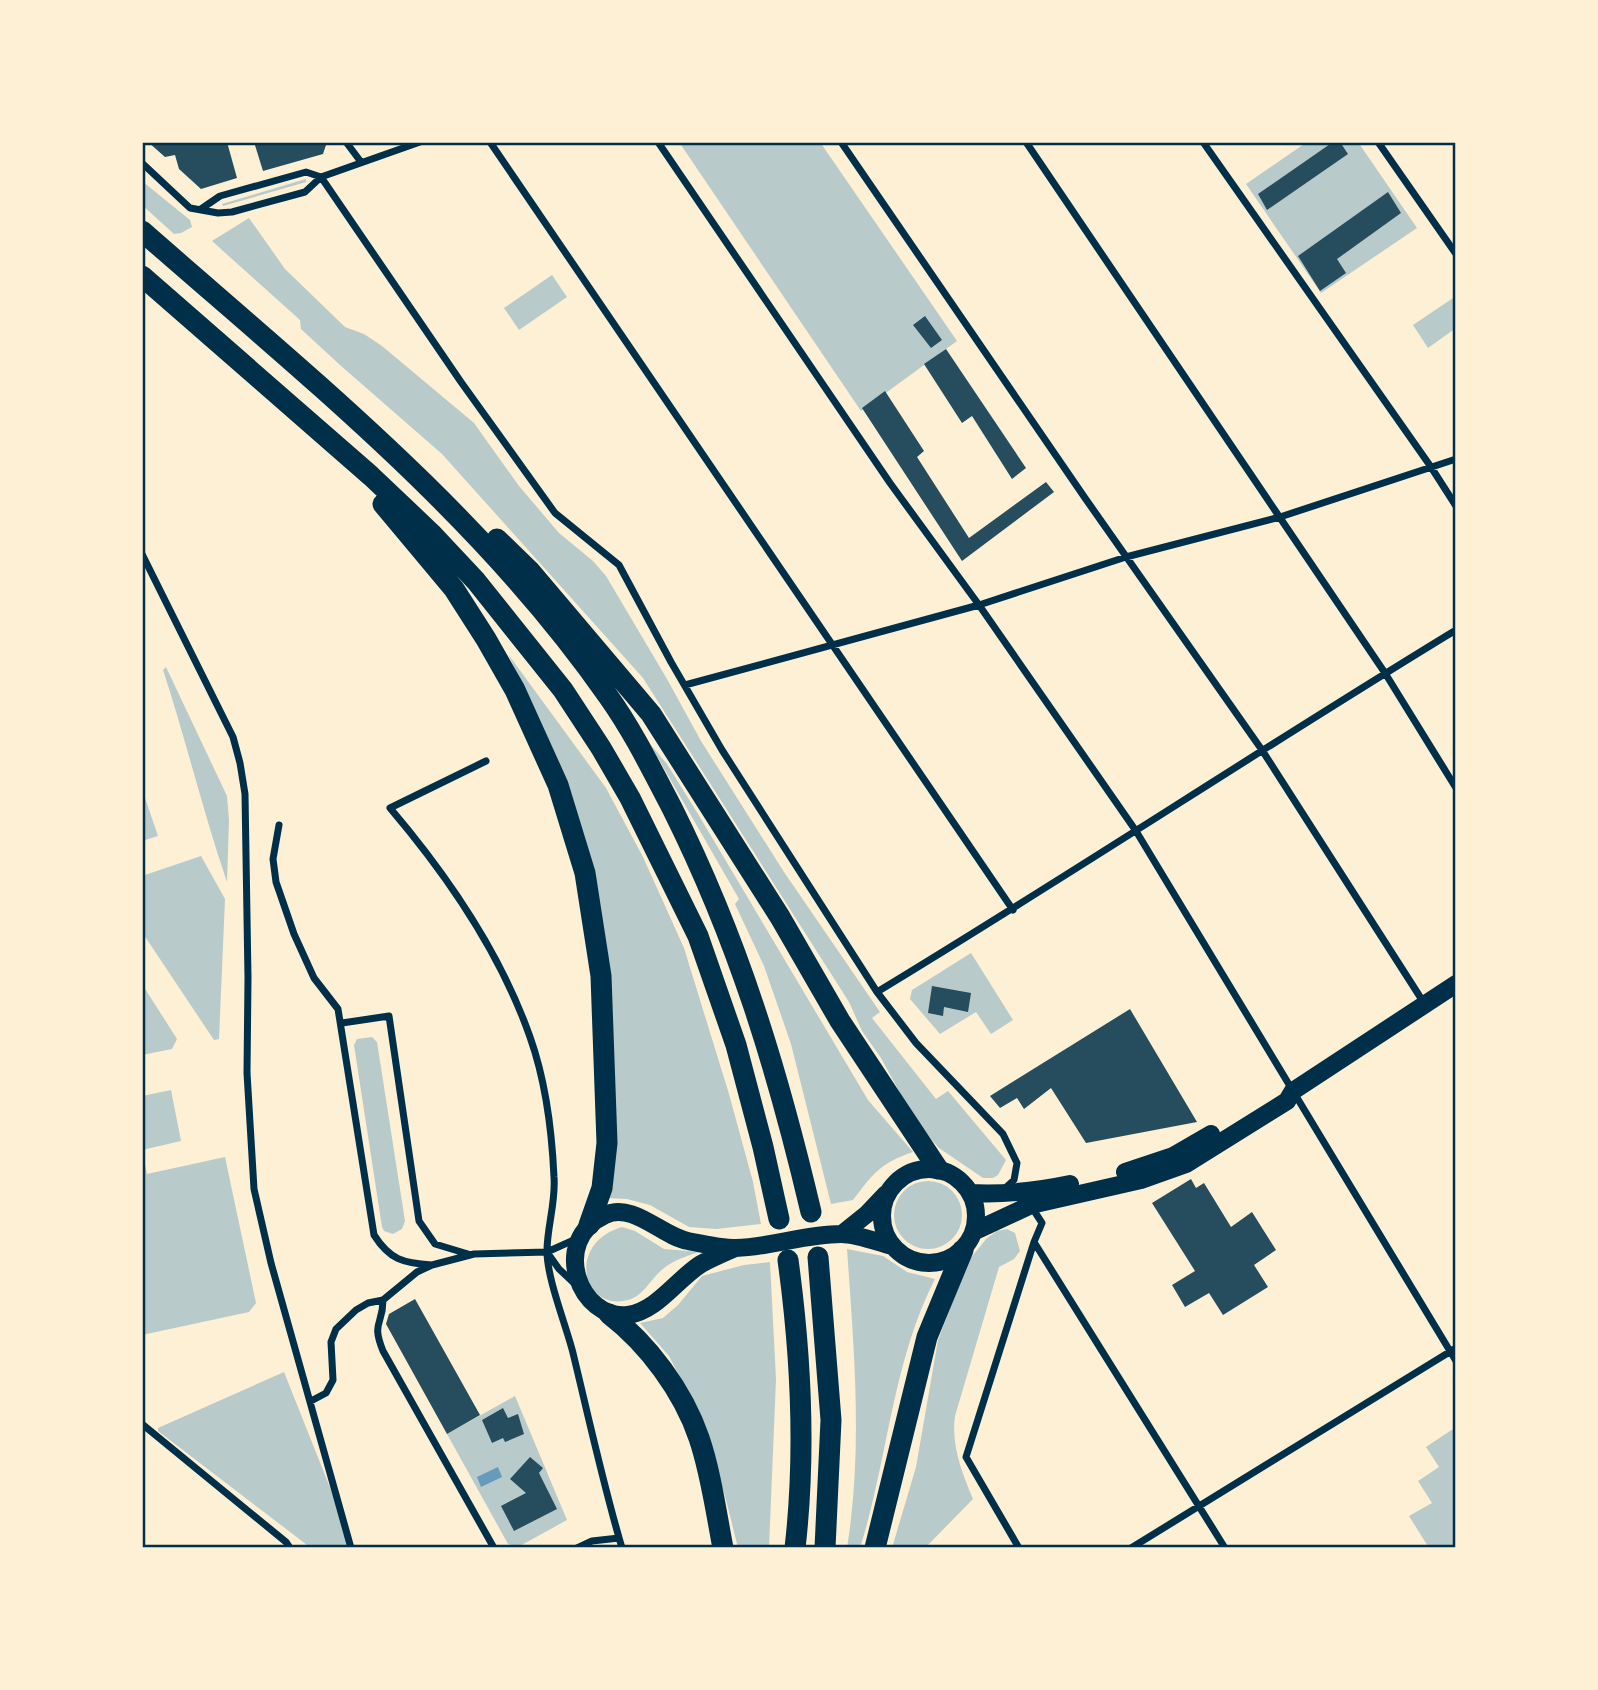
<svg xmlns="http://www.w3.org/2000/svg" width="1598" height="1690" viewBox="0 0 1598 1690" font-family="Figtree,sans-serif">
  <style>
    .green { fill: #b9caca }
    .water { fill: #669bbc }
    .building { fill: #264d5e }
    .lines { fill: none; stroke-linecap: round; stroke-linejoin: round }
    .minor { stroke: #003049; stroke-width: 7 }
    .primary { stroke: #003049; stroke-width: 18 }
    .motorway { stroke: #003049; stroke-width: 21 }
    .neatline { fill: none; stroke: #003049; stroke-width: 2.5 }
  </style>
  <rect width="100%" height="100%" fill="#fdf0d5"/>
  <path class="green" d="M679,142H820L957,341L861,411Z
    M1307,142H1358L1417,228L1321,293L1246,184Z
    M306,179V182L223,206L222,204Z
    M142,181L190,220L192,227L181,233L174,234L142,205Z
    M249,218L285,269L345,327L364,334L382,346L474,423L519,486L559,533L593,561L606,576L667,679L701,741L784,872L880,1012L872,1018L936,1099L948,1091L1006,1160L998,1175L993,1178H983L939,1148L917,1124L881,1058L862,1031L849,1002L643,678L442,454L340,365L301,329L300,320L212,241Z
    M552,275L567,297L519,330L504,308Z
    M1456,296V328L1428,348L1413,325Z
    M508,654L606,788L643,857L684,948L729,1094L753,1182L761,1224L716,1229L689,1227L650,1205L627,1199L607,1198L617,1139L569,787L542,725Z
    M166,667L227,796L229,820L227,882C203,812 186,740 163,670Z
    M650,744L667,764L698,814L868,1100L913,1152C880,1163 873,1174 853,1200L831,1204L791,1044L764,966L735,904L739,899Z
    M142,789L158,836L142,841Z
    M201,856L225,899L219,1039L214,1040L142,932V876Z
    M971,953L1013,1020L991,1034L976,1012L940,1034L910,999L912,990Z
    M142,984L177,1039L172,1049L142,1055Z
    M372,1037L377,1042L405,1221L402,1229L393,1234L384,1231L382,1227L354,1045L357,1039Z
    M171,1090L181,1141L142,1150L147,1174L225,1157L256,1303L249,1312L142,1335V1096Z
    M894 1215a34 34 0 1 1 68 0a34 34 0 1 1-68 0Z
    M622,1227L635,1231L664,1249L699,1252C687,1256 674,1260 664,1268C651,1278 644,1296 628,1300C582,1312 566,1243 622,1227Z
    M1007,1229L1015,1233L1020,1251L1014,1259L999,1267L955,1416C951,1445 962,1473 973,1499L925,1548H892L916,1467L938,1340L969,1260L987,1238L997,1231Z
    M847,1249L883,1256L907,1272L935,1279C892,1363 888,1459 860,1548H847C863,1449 854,1349 847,1249Z
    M770,1262L776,1379L769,1548H738L725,1496L697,1411L669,1356L640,1323L663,1318L678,1305L702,1276L744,1265Z
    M284,1372L354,1548H311L158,1431V1428Z
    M515,1396L567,1520L518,1547L508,1544L447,1434Z
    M1456,1427V1548H1429L1409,1516L1432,1503L1418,1481L1439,1467L1426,1447Z"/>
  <path class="water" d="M498,1467L502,1477L481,1487L477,1477Z"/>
  <path class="building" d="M148,142H227L237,178L201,189L179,169L175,155L165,157Z
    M254,142H327L323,154L263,171Z
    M1333,142H1340L1348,154L1267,210L1258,194Z
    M1388,192L1401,213L1337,259L1346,273L1320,291L1298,256Z
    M925,316L942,340L931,348L913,325Z
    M946,349L1026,468L1012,479L972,416L962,423L924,364Z
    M885,391L924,451L917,457L969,538L1046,482L1054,492L962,561L862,408Z
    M932,986L971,993L968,1012L944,1007L943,1016L928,1013Z
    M1130,1009L1197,1122L1086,1143L1051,1088L1024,1109L1017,1098L1000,1108L990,1096Z
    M1191,1179L1196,1188L1204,1183L1231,1227L1252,1212L1276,1250L1254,1265L1268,1287L1223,1315L1209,1293L1185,1307L1172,1285L1195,1271L1152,1203Z
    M415,1299L480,1415L447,1434L386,1324L389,1314Z
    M503,1408L508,1418L518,1414L524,1434L505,1442L503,1438L492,1443L482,1420Z
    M530,1457L543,1468L539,1473L557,1509L514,1531L501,1506L526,1493L510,1479Z"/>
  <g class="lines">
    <path class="minor" d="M346,142L361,162
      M490,142L1013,910
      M658,142L890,483L979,605L1136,831L1456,1361
      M841,142L1085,498L1262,750L1424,1003
      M1026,142L1385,673L1456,788
      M1203,142L1431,467L1456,506
      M1378,142L1456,254
      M142,163L190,208L218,213L232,212L305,192L321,177L420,142
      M321,177L461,382L555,513L619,565L671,662L722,750L877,992L916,1043L1003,1134L1017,1163L1014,1180L1003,1190
      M201,209L220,196L306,172L321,177
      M142,554L233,737L240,763L245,794L248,978L247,1073L254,1189L271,1263L351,1548
      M685,685L979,605L1126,557L1280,517L1456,459
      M486,761L390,808C447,875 501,954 530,1037C545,1079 552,1133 554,1177C556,1202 547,1227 547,1251C547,1279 566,1325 573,1353C589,1419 603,1484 622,1548
      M279,825L273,859L276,882L294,934L314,978L338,1009L374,1235C390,1260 403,1263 432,1265
      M877,992C1072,874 1262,748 1456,630
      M342,1023L389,1016L419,1221L435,1244L468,1254
      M1031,1206L1042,1223L1034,1242L1225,1548
      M549,1255L559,1269L576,1285
      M383,1300C383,1326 371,1321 383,1351L494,1548
      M311,1401L326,1393L333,1380L331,1342L336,1329L356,1310L368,1303L383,1300L417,1272L432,1265L474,1254L547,1252L576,1239
      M142,1424L286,1542L290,1548
      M577,1548L592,1541L619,1538
      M1019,1548L966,1457L1034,1242
      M1131,1548L1456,1348"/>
    <path class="primary" d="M882 1216a47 47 0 1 1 94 0a47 47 0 1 1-94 0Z
      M1125,1172L1173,1156L1211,1134
      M971,1193C1006,1195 1036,1191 1070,1184
      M975,1231L1031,1205L1141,1180L1186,1164L1287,1101L1293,1091L1456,984
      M842,1234L867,1214L886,1194
      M735,1248C724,1253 712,1258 701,1264C677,1279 657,1311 628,1315C580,1321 549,1241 605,1215C634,1202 661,1236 688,1241C703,1244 721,1248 736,1248C771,1247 806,1234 841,1234C857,1234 877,1242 892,1246"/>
    <path class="motorway" d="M142,231C306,375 482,515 608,696C633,731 652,770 672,808C738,940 777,1068 811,1212
      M142,276L371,476L431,533L476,581L563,690L601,748L630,798L698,936L736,1045L763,1147L779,1219
      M383,504L454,589L486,639L515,690L558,785L585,873L601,976L607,1143L602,1188L589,1225
      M497,539L530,571L651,714L780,917L840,1021L938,1169
      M818,1257L831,1420L825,1548
      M788,1260C801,1355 806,1453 795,1548
      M609,1314C648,1344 683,1391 699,1438C711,1473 716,1512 723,1548
      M875,1548L927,1337L963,1250"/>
  </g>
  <rect width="1598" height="1690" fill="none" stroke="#fdf0d5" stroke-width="287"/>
  <rect x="144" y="144" width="1310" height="1402" class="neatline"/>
</svg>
